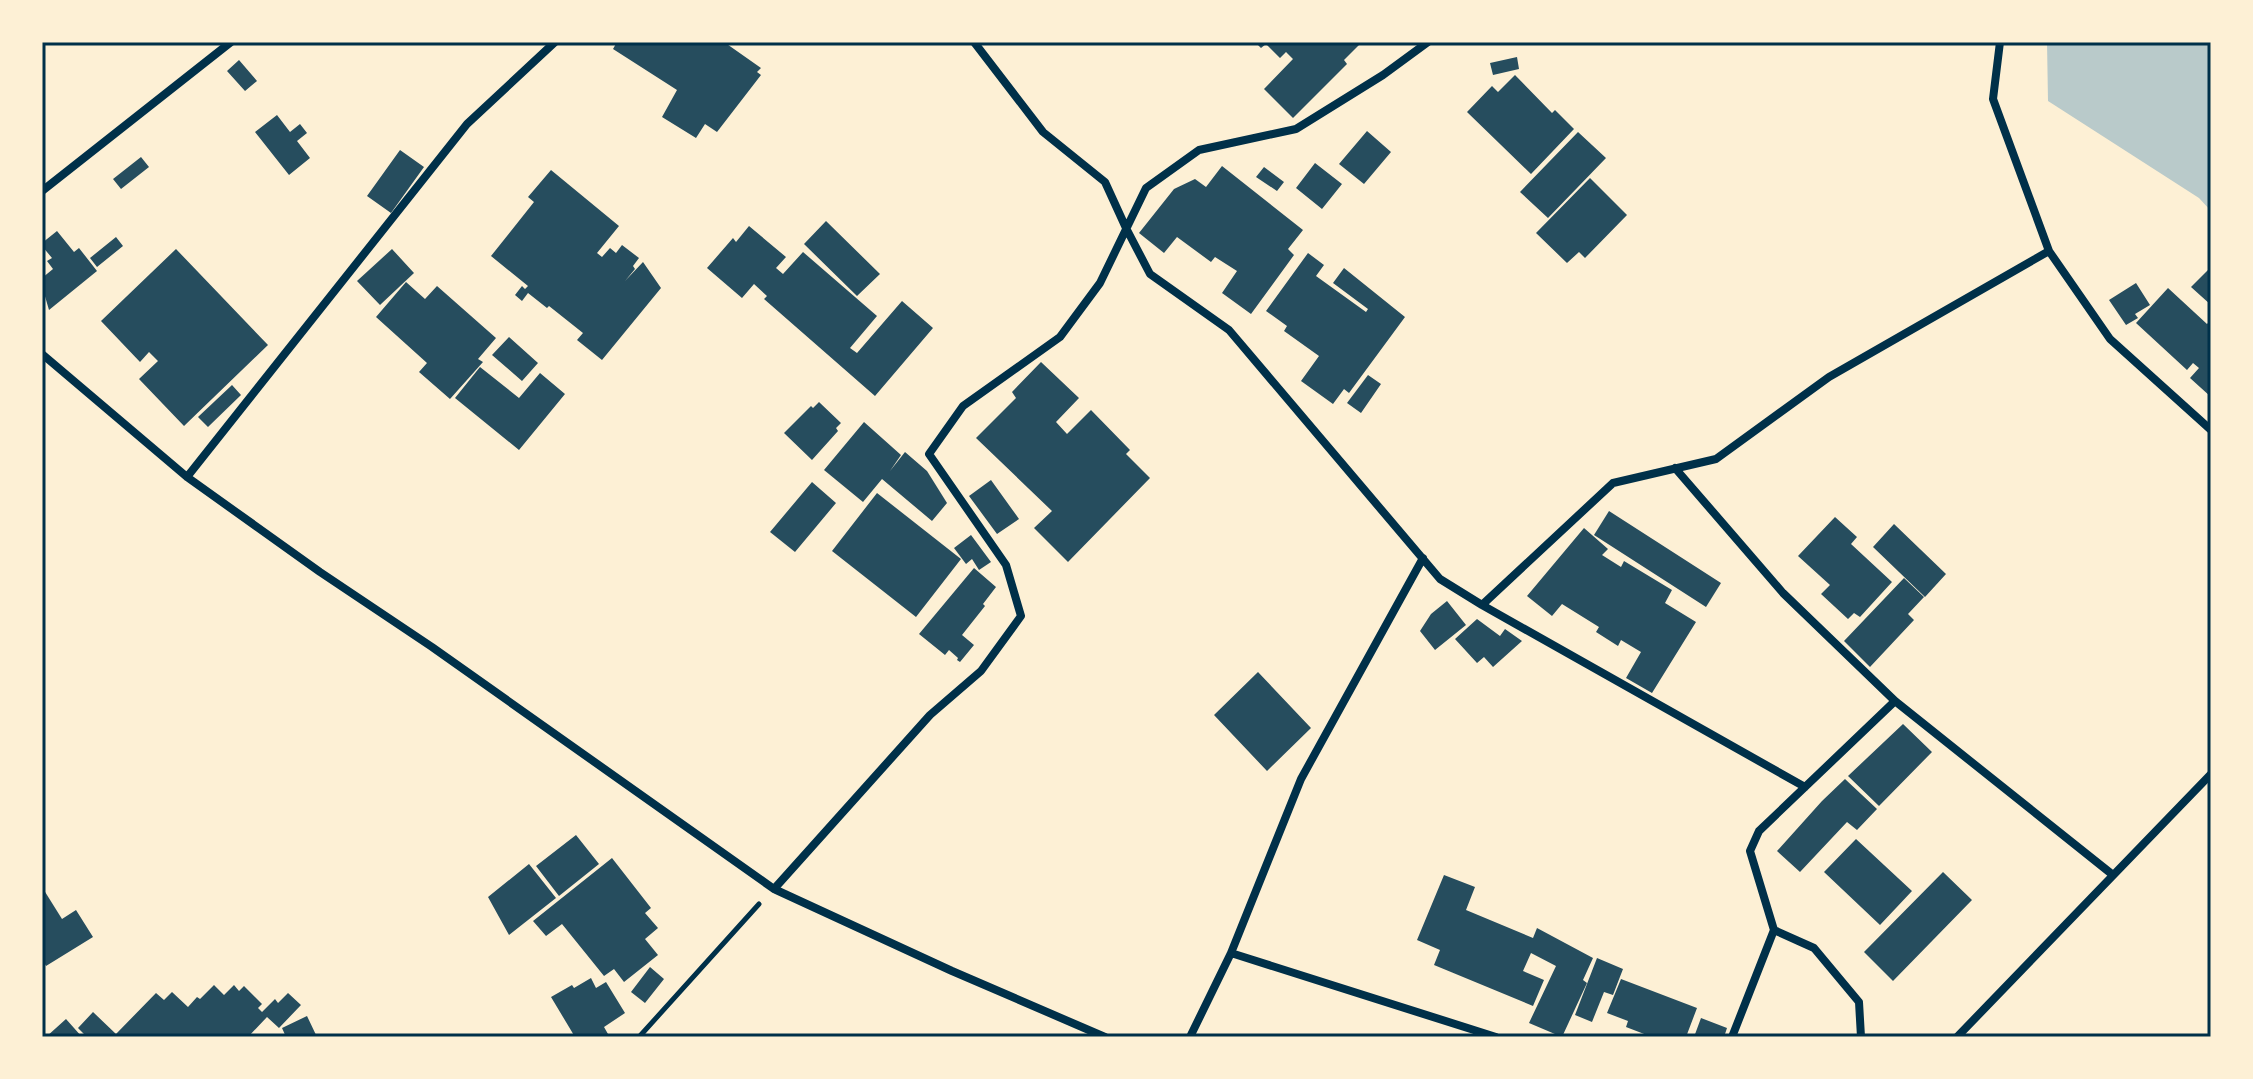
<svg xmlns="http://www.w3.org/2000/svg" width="2253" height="1079" viewBox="0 0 2253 1079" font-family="'Open Sans',sans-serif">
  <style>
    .green { fill: #b9caca }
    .building { fill: #264d5e }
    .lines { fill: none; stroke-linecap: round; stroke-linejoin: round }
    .path { stroke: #003049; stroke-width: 5 }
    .minor { stroke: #003049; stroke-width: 8 }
    .neatline { fill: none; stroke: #003049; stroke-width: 3 }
  </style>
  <rect width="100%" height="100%" fill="#fdf0d5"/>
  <path class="green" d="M2047,42H2211V211L2199,198L2048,101Z"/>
  <path class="building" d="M617,42H724L761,68L757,72L761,75L717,132L705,124L696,138L662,117L677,90L613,49Z
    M1255,42H1362L1344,60L1347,64L1293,118L1264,89L1293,59L1286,52L1280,58L1266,44L1261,48Z
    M1517,57L1519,69L1493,75L1490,63Z
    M239,60L257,81L245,91L227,71Z
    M1515,75L1552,113L1555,110L1574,129L1531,174L1467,112L1492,86L1498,92Z
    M277,115L290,132L300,124L307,133L297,141L310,158L289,175L255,132Z
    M1367,131L1391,152L1364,184L1339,164Z
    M1578,132L1606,158L1548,218L1520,192Z
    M400,150L424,167L391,213L367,196Z
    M141,157L149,167L121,189L113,179Z
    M1315,163L1342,184L1322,209L1296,188Z
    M1222,166L1303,230L1288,249L1294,255L1251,314L1222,293L1237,271L1215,257L1211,262L1177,237L1164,253L1139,233L1174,189L1195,179L1206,187Z
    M1264,167L1284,182L1277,191L1256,177Z
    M551,170L619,226L597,253L602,257L610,248L616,253L622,245L639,258L633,266L635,269L625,281L643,262L661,288L602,360L577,340L583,333L549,306L547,308L528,293L522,301L515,295L522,286L525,289L528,286L491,256L534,202L528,197Z
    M1590,178L1627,215L1585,258L1579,252L1567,263L1536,233Z
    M826,221L880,274L857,296L804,244Z
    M749,226L786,257L776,268L783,274L803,252L877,316L850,348L857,353L902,301L933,328L875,396L764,299L767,296L754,284L742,298L707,268L733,238L736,242Z
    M57,231L74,252L79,248L97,271L49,310L42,286V278L53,269L47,261L52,258L42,246V243Z
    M116,237L123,246L97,267L90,258Z
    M176,249L268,345L184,426L139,379L158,361L149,352L140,362L101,321Z
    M392,249L414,273L380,305L357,281Z
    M1308,253L1324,265L1316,276L1366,312L1368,309L1333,283L1344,268L1405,317L1349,393L1344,389L1333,404L1301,381L1319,356L1284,331L1287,326L1266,311Z
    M2211,267V305L2191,287Z
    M406,282L425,299L437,286L496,338L478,359L483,362L450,399L419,372L427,363L376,317Z
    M2136,283L2150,305L2135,314L2138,318L2126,325L2109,300Z
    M2168,288L2207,324L2211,320V397L2190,378L2199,368L2193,363L2187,370L2136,323Z
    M509,337L538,363L522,381L492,355Z
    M1041,362L1079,398L1056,422L1067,434L1091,410L1130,450L1126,454L1150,478L1068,562L1034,528L1052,511L976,438L1016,398L1012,392Z
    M480,367L519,398L540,373L565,394L519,450L455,398Z
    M1368,375L1381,384L1361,413L1347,403Z
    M232,385L241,395L208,427L198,417Z
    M819,402L841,423L836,428L838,431L812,460L784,433L811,406L813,408Z
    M864,422L901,455L890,471L905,452L927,471L947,503L932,521L882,479L863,502L824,470Z
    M991,480L1019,519L997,534L969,496Z
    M812,482L836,503L795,552L770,532Z
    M877,493L961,559L916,617L832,551Z
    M1609,511L1721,583L1706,607L1594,535Z
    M1835,517L1857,537L1851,544L1892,582L1860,617L1854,613L1848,619L1821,594L1830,585L1798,556Z
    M1894,524L1946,574L1925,597L1873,547Z
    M1584,528L1608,549L1602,555L1621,567L1624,561L1672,590L1665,603L1696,622L1652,693L1626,678L1641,652L1621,640L1618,646L1596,632L1599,627L1562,604L1552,616L1527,596Z
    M971,535L991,562L979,570L972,559L966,564L954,548Z
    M974,568L996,587L983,604L985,606L962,635L974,645L960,662L957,660L958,658L949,650L945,655L919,634Z
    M1904,578L1924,597L1908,614L1914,620L1870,667L1844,641Z
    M1447,601L1466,625L1435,650L1420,631L1431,614Z
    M1477,619L1500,636L1505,629L1522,641L1493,667L1484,657L1477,663L1455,639Z
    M1258,672L1311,728L1267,771L1214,715Z
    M1903,724L1932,752L1879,806L1848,776Z
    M1845,779L1877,809L1857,830L1847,822L1800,872L1777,851L1822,801Z
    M576,835L599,864L559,896L536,866Z
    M1856,839L1912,891L1880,925L1824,872Z
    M612,858L651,908L645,913L658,928L645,939L658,955L624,982L614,969L604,976L562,924L546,936L533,921Z
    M529,864L556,898L509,935L488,897Z
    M1943,872L1972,900L1893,981L1864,952Z
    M1444,875L1475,887L1466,910L1533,938L1537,928L1593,958L1583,980L1587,983L1562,1037L1529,1023L1556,966L1531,953L1523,971L1544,980L1533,1006L1434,965L1440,950L1417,940Z
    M42,887L62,919L76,910L93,937L46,966L42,959Z
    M1597,958L1623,969L1613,995L1604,992L1592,1022L1575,1015Z
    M650,967L664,979L645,1003L631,992Z
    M591,978L596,988L606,982L625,1013L604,1027L608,1034L602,1037H575L551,997L572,985L574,988Z
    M1621,979L1697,1008L1686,1037H1652L1626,1027L1628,1021L1607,1013Z
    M214,985L224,995L234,985L239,991L244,986L262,1004L258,1008L262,1012L275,999L278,1003L288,993L301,1005L279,1028L267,1017L248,1037H228L226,1035L224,1037H87L78,1028L93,1012L116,1034L156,993L164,1000L172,992L188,1007L197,997L200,999Z
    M307,1016L317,1037H286L282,1028Z
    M1701,1018L1727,1028L1724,1037H1694Z
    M66,1019L82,1037H46Z"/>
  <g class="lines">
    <path class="path" d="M639,1037L759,904"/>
    <path class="minor" d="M974,42L1043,132L1105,182L1126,228L1150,274L1229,330L1440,579L1482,605L1613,483L1716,459L1829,377L2049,251
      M2000,42L1993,99L2049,251L2110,339L2211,430
      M42,191L231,42
      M42,354L187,477L320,572L432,647L774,889L952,971L1105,1037
      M1675,468L1783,593L1895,701L2113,875
      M187,477L467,124L555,42
      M1482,605L1805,787
      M774,889L930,715L981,671L1021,616L1006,565L929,454L963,406L1060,337L1100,283L1146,188L1199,150L1296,129L1383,75L1428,42
      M1774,930L1814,948L1859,1002L1861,1037
      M1231,953L1496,1037
      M1190,1037L1231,953L1301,779L1423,558
      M1732,1037L1774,930L1750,851L1759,831L1895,701
      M1957,1037L2211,774"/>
  </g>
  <rect width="2253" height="1079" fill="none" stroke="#fdf0d5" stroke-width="88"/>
  <rect x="44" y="44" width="2165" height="991" class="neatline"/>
</svg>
